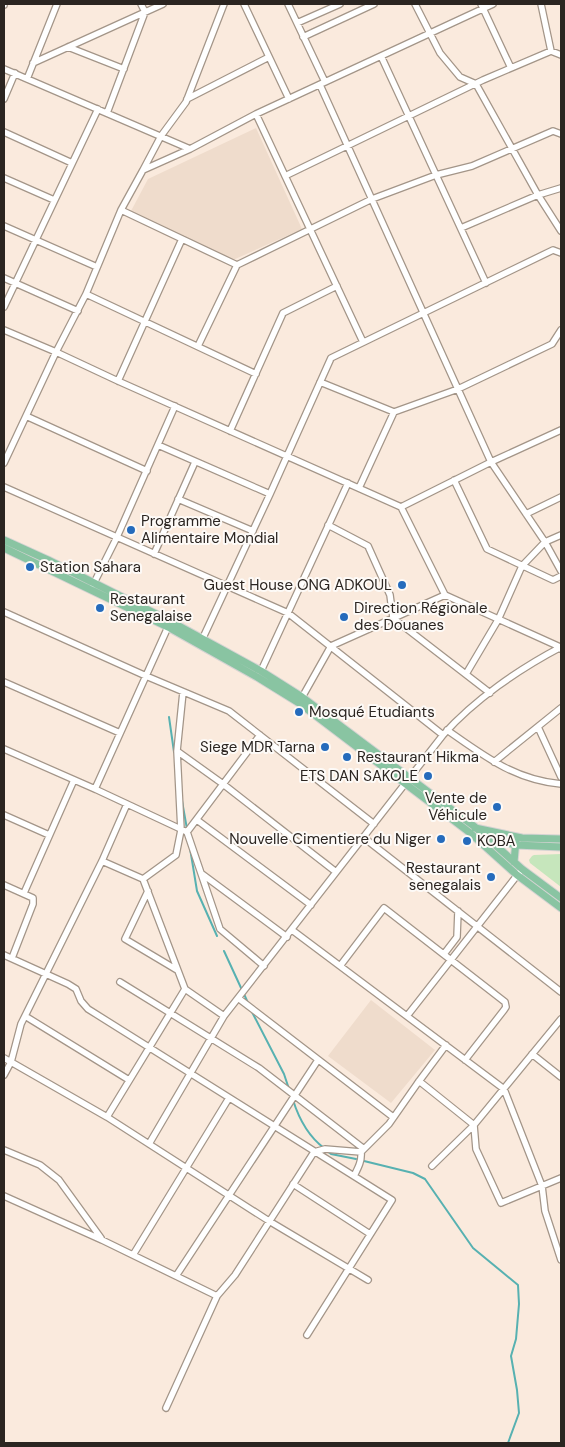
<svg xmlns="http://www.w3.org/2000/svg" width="565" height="1447" viewBox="0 0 565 1447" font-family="'DM Sans',sans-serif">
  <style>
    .education { fill: #efdccc }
    .green { fill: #c6e6bc }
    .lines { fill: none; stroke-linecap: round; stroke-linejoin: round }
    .stream { stroke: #57b1b1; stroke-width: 2 }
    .minor-casing { stroke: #a39588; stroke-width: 8 }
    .major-casing { stroke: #d5d3d3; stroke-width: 9 }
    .minor { stroke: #fff; stroke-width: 5.5 }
    .major { stroke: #89c4a2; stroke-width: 7 }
    .poi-dot { fill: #256bbc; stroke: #fdfaf7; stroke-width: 2 }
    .labels { text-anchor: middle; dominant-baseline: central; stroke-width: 4; stroke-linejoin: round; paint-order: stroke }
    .poi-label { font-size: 15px; fill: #2b2521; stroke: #fdfaf7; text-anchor: start }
  </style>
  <rect width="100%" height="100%" fill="#faeadd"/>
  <path class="education" d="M256,128L302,229L233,260L131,211L148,179Z
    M371,1000L435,1050L391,1103L328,1056Z"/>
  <path class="green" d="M561,854V887L530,863L529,860L532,856L534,855Z"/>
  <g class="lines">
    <path class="stream" d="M169,717L174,752
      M182,801L187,829
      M190,848L197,891L217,936
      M224,951L242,990
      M244,994L248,1003
      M252,1012L284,1074L289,1089
      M293,1100C299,1119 308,1136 324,1148
      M327,1151L331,1154L356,1159
      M364,1161L413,1173L425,1179L473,1248L518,1285L519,1304L516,1339L511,1356L517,1390L519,1413L508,1443"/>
    <g class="minor-casing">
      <path id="minor" d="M244,4L289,99
        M288,4L325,82
        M415,4L440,53L460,77L476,84L538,195L561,231
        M481,4L511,68
        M541,4L551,51
        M4,5V4
        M297,23L340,4
        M303,37L374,4
        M68,47L124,69
        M381,56L486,283
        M33,63L163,4
        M4,69L190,149
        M27,79L57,4
        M320,85L491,462L545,542L561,571
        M4,99L15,73
        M187,99L269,57
        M107,113L145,12L141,4
        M256,114L363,342
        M4,132L72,163
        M143,170L161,136L186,102L224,4
        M285,176L483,80L551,51L561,55
        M4,178L54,200
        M121,210L237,265
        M4,226L97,267
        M461,228L538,195L561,188
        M4,278L78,311
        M86,294L256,374
        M4,307L98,109
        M4,330L56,352L118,381L401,507L445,595L560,647L561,649
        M198,346L237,265L372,199L436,175L472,166L553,131L561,134
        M118,381L182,239
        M320,382L394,412
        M26,416L147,471
        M230,431L283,313L337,286
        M158,445L270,494
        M4,463L56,352L86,294L121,210L143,170L190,149L256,114L493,4
        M454,480L487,549L553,580L561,576
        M4,487L288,613L443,735
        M359,488L394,412L458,389L552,344L561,330
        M178,499L253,531
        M401,507L491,462L561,430
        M526,514L561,497
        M328,525L368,546L390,595L393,618L490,693
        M154,554L195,462
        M93,585L117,537L175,406
        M4,612L146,676L229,711L374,824
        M201,642L270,494L331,358L553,250L561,253
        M261,671L348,483
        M466,674L498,620L522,566L545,542L561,535
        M4,682L120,733
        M183,692L177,751L223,784L336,872
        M300,701L331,646L445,595
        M538,727L561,777
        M447,730C484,756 515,780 561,784
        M4,749L95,789L187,832L220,929L264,966
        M494,762L561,708
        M95,789L168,627
        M4,815L49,835
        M197,820L311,905
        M187,832L260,735
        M363,837L561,992
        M102,861L143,879L185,989L224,1016
        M202,874L287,937
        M143,879L176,855L181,830L177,751
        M4,885L33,898V904L12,958
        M148,891L125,939L177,970
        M24,893L74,780
        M292,930L504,1089L542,1186L545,1211L561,1260
        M444,954L457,937L458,911
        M4,955L68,984L76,989L81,1001L88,1009L392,1200L307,1335
        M340,966L384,908L505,1002L506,1007L504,1010L465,1060
        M120,982L259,1068L364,1149
        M238,998L393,1117
        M25,1016L129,1080
        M407,1016L519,873
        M532,1054L561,1077
        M4,1058L107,1117L269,1221L368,1280
        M4,1075L11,1062L21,1024L102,861L127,804
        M419,1081L474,1125L476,1149L501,1203L561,1178
        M107,1117L185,989
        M149,1144L224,1016L443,735C474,700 519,669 561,647
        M4,1150L40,1165L59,1180L101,1238
        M432,1166L474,1125L561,1019
        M354,1176C358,1168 362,1161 361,1152
        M293,1184L370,1234
        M4,1196L102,1240L217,1296
        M133,1255L229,1098
        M176,1276L318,1060
        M166,1408L217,1296L235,1275L314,1152L325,1149L361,1152L389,1124L417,1084L446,1045"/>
    </g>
    <g class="major-casing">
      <path id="major" d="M4,540L48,560L168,620L261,671L302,697L475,827L522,869L561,898
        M4,548L168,627L257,677L299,703L469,832L517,875L561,908
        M475,828L522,838L561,839
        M488,838L516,845L561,847
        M514,862L516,840"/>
    </g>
    <use href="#minor" class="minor"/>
    <use href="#major" class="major"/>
  </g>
  <g class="poi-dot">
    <circle cx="131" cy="530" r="5"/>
    <circle cx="30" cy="567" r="5"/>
    <circle cx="402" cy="585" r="5"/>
    <circle cx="100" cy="608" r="5"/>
    <circle cx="344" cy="617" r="5"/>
    <circle cx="299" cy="712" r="5"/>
    <circle cx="325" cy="747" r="5"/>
    <circle cx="347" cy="757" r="5"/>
    <circle cx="428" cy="776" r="5"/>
    <circle cx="497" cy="807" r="5"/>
    <circle cx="441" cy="839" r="5"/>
    <circle cx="467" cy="841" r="5"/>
    <circle cx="491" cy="877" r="5"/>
  </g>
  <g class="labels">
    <g class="poi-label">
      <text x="141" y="521">Programme<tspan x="141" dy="17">Alimentaire Mondial</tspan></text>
      <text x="40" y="567">Station Sahara</text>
      <text x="392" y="585" text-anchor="end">Guest House ONG ADKOUL</text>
      <text x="110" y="599">Restaurant<tspan x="110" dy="17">Senegalaise</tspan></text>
      <text x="354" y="608">Direction Régionale<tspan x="354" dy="17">des Douanes</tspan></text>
      <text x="309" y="712">Mosqué Etudiants</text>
      <text x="315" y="747" text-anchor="end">Siege MDR Tarna</text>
      <text x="357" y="757">Restaurant Hikma</text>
      <text x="418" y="776" text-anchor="end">ETS DAN SAKOLE</text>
      <text x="487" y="798" text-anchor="end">Vente de<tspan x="487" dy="17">Véhicule</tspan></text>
      <text x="431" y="839" text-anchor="end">Nouvelle Cimentiere du Niger</text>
      <text x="477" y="841">KOBA</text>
      <text x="481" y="868" text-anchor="end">Restaurant<tspan x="481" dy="17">senegalais</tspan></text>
    </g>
  </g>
  <rect width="565" height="1447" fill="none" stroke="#2b2521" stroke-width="10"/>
</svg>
